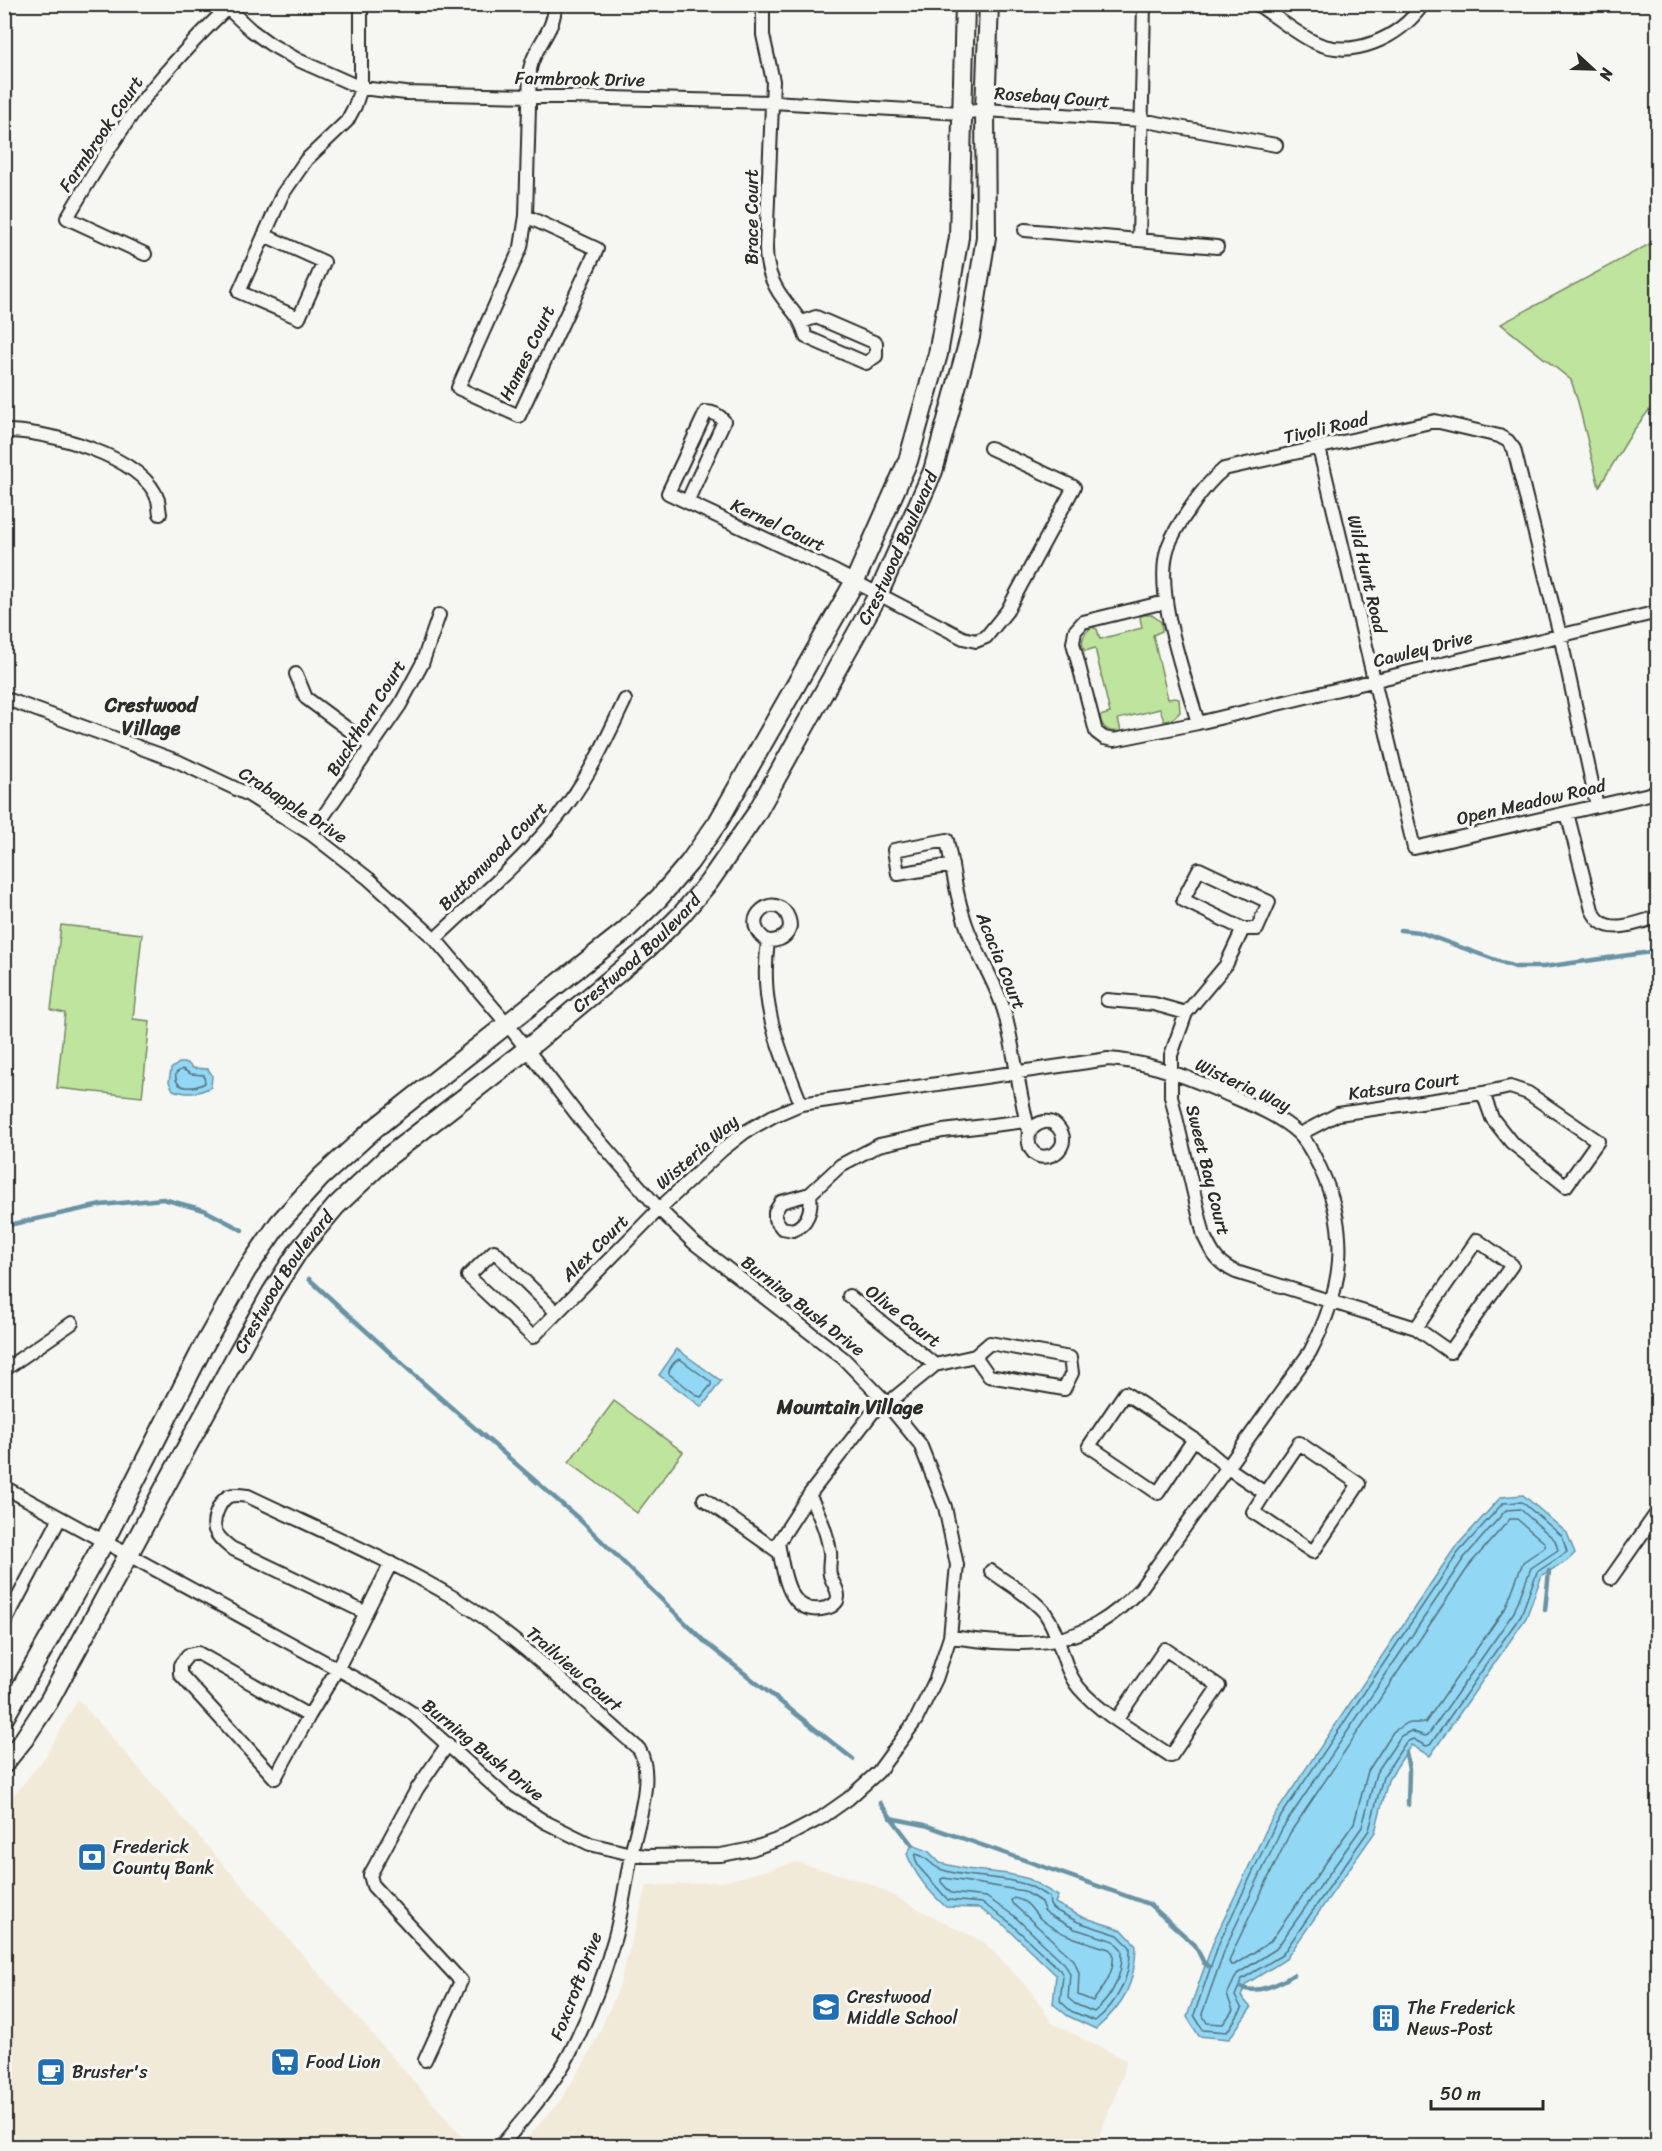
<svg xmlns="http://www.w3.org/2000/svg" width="1662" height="2151" viewBox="0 0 1662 2151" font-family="Sriracha,sans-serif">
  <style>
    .built { fill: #f2ead9 }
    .green { fill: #bfe49e; stroke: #758864; stroke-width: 1.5 }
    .water { fill: #92d8f4; stroke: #6993a4; stroke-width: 1.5 }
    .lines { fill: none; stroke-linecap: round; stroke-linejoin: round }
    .shore { stroke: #54707b; stroke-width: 1.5 }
    .stream { stroke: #6993a4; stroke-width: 4.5 }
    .minor-casing { stroke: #2b2b2b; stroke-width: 16 }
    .secondary-casing { stroke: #2b2b2b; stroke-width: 22 }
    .minor { stroke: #f6f6f2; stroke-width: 12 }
    .secondary { stroke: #f6f6f2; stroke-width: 18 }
    .labels { text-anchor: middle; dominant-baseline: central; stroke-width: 6; stroke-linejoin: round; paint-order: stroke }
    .street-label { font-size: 18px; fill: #2b2b2b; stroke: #f6f6f2 }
    .poi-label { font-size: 18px; fill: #2b2b2b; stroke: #f6f6f2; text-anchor: start }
    .neighbourhood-label { font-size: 20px; font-weight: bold; fill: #2b2b2b; stroke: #f6f6f2 }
  </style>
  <rect width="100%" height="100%" fill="#f6f6f2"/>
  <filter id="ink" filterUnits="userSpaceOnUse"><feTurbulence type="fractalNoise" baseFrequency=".0167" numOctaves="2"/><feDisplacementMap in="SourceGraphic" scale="12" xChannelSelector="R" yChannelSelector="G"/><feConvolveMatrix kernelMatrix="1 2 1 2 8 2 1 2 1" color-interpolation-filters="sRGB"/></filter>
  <g filter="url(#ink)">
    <path class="built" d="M78,1699L468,2143L464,2146H24L5,2126V1806L45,1757Z
      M797,1862L868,1883L985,1943L1031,1991L1052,2023L1126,2060L1124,2073L1095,2146H520L560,2101L590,2053L618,1990L647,1886L727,1881Z"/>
    <path class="green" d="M1657,240V400L1633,431L1599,487L1578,402L1571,380L1501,324Z
      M1143,615H1152L1161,622L1162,631L1153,635L1168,699L1175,698L1179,699L1180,712C1176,717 1170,721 1164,721L1160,709L1118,719L1121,731C1109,733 1101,728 1100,716L1110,713L1095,648L1085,651C1079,642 1084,633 1092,627L1097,629L1100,639L1142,628L1140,617Z
      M61,925L142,934L133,1019L150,1021L142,1097L57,1088L65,1013L51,1010Z
      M614,1401L683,1452L637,1513L569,1462Z"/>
    <path class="water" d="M179,1063H187L193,1068L208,1069L212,1075L211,1087C197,1094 188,1095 173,1090L169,1082L171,1069Z
      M677,1349L721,1381L702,1407L659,1375Z
      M1523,1495L1567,1533L1575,1553L1567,1561L1542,1575L1526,1618L1430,1756L1411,1745L1388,1780L1375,1832L1286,1959L1246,1984L1241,1996L1251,2008L1229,2039L1199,2036L1187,2017L1214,1940L1270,1822L1454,1549L1501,1497Z
      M912,1845L928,1851L940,1863L966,1869L1008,1874L1029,1879L1058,1896L1055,1903L1080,1916L1122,1930L1136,1945C1135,1984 1125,2003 1096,2029L1068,2016L1053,2004L1056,1975L1004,1925L979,1908L946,1907C929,1892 915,1875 907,1854Z"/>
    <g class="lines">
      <path class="shore" d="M182,1069L191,1074L204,1075L205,1083C194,1089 173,1091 176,1073Z
        M680,1359L711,1382V1385L701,1397L698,1396L669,1374C668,1369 675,1360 680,1359Z
        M1522,1502L1562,1536L1567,1552L1537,1572L1521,1615L1430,1745L1426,1746L1413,1739L1406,1742L1383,1777L1369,1830L1282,1955L1242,1979L1235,1996L1242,2009L1227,2032L1203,2030L1194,2015L1219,1943L1275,1825L1458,1553L1503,1503Z
        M1520,1509L1555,1540L1558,1550L1531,1568L1514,1612L1428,1735L1425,1736L1411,1731L1401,1736L1376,1773L1362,1827L1276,1949L1237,1974L1227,1995L1233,2010L1223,2024L1207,2023L1202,2014L1226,1946L1282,1829L1464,1558L1506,1510Z
        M1510,1519H1517L1545,1543V1547L1523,1562L1506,1607L1425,1723H1406L1393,1732L1368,1771L1354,1823L1270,1942L1234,1965H1231L1229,1962L1234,1949L1290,1833L1471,1563Z
        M916,1854C927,1856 930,1865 940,1869C967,1879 996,1875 1024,1884C1033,1886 1041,1893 1049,1897L1050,1905L1053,1909L1078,1922L1118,1935L1130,1947C1131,1976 1118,2003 1095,2021L1071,2011L1060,2001L1063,1976L1060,1970L1008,1921L982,1903L948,1900L918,1866L915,1857Z
        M944,1878L1024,1891L1041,1902L1044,1910L1049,1915L1075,1929L1114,1941L1122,1950C1123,1974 1113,1997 1094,2012L1075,2004L1068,1998L1070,1974L1065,1964L1013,1915L986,1897L951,1893L941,1882V1879Z
        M1014,1898C1034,1903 1030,1912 1043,1921C1062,1936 1086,1942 1109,1949L1113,1953C1115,1972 1104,1987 1093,2001L1078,1995L1079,1973L1074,1960L1012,1903L1011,1900Z"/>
      <path class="stream" d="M1400,930L1419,932L1515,967H1543L1658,951
        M4,1226L101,1205L163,1199L204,1210L242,1230
        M309,1279L430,1389L578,1518L706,1643L853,1759
        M1545,1610L1549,1571
        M1406,1753L1409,1770L1408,1805
        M880,1803L912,1845
        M890,1818L925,1825L1149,1904L1195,1945L1204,1963L1208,1966
        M1240,1987C1255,1995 1280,1984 1293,1975"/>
      <g class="minor-casing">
        <path id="minor" d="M223,4L251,30L270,44L298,60L361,88L406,93L772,102L961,113L985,110L1141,120L1276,145
          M763,4V35L773,81L766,248C766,265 771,282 782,297C793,313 801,317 806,337L866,363L876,356V343L816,317L802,322
          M1257,4C1275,16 1293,31 1312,41C1351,61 1400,38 1423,4
          M526,216L597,249L519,416L458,388L521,247L526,216L530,69C535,44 555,32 555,4
          M1025,230L1217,247
          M264,235L324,262L299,318L239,292L282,195L306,160L347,121L355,106L361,88V4
          M1139,240L1144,4
          M145,254L67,218C88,182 110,146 134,112C161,75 193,41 226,9
          M4,431C45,430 144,456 158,500C159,504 159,509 160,514
          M1319,448L1414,848L1658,792
          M687,502L724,421C719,415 714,412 706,412L668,493L687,502L836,572L963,638L976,641L986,637L1007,611L1074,487L990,448
          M1165,602L1083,622L1075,631L1073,643L1096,732L1104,738L1114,740L1198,723L1658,612
          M296,674L306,698L372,747
          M4,698L177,761L247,794L311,834L369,879L435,939L508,1025L582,1121L659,1209L694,1243L843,1358L883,1399L920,1444L945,1507L957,1565L950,1637L936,1679L916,1720L878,1772L848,1799L821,1818L785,1837L752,1849L721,1855L646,1856L631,1854L590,1844L545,1822L505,1796L412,1713L378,1691L4,1487
          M1198,723C1185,676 1153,592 1168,547C1173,533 1183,518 1191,507C1201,492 1210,480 1224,469L1435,421L1499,436L1508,441L1514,449L1560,635L1597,806
          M1567,813L1592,910C1594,914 1597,919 1601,922C1615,933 1642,921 1658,917
          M311,834L400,705L422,664L439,615
          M952,865L898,874L894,850L947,840C953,870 957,901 968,930C979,958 997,984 1005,1014C1015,1053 1019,1093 1029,1132C1037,1122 1051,1116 1060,1130C1076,1156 1023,1173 1029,1132
          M1243,929H1257L1269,902L1199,869L1183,900L1243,929L1226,965L1186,1013L1171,1055V1096L1204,1236C1213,1255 1217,1263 1236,1272L1416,1328L1450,1352L1512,1265L1477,1240L1416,1328
          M435,939C480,896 530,855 567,805C591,773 608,736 625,700
          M768,941C808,941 785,891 762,910C749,921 757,935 768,941C759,1006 778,1045 801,1104
          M1107,1000L1154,1004L1186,1013
          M1300,1134L1338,1114L1483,1093L1492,1118L1511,1142L1566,1186L1598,1141L1528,1093L1510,1087L1483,1093
          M810,1194C812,1209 808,1224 793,1230L782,1228L775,1219V1212L781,1202L810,1194L841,1165L879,1145L943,1131L1026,1121
          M849,1296L935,1365
          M557,1313L494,1251L468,1276L533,1337L659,1209L722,1150L745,1132L773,1116L801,1104L1108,1059C1145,1061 1183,1075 1217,1090C1244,1102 1276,1113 1298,1133C1308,1142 1314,1156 1320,1168C1351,1233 1343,1289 1310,1352L1141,1588C1081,1652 1030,1647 950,1637
          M4,1370L72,1323
          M887,1404L935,1365L975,1356L990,1343L1070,1358L1072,1373L1064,1389L989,1376L975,1356
          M1194,1439L1125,1393L1089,1446L1158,1493L1194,1439L1228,1468L1265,1493L1299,1443L1359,1484L1313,1552L1253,1512L1265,1493
          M809,1495C819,1513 827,1531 830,1552C831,1559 828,1567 830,1575C832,1583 841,1592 837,1601C833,1607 827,1608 821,1609C786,1614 783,1567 778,1543Z
          M809,1495L883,1399
          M704,1499L780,1553
          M991,1571C1008,1584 1031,1596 1045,1613C1061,1635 1061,1666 1079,1688C1102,1715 1142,1736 1171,1756L1219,1686L1165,1649L1117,1719
          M1611,1578L1658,1511
          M366,1613L231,1548C225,1543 218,1538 215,1530C212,1520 219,1501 229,1496C235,1494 241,1495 248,1496C317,1529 389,1559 456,1599C522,1640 580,1698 639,1749C654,1774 639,1819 633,1846C626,1877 623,1909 614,1940C603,1979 588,2019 569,2055C551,2088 525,2117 501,2146
          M4,1624L60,1518
          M309,1716L275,1778L180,1674V1665L188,1655L198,1653L309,1716L338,1668L391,1563
          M425,2060L461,1981L373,1886L370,1875L417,1789L448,1744"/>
      </g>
      <g class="secondary-casing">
        <g id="secondary">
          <path d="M4,1718L104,1542L203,1347L246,1271L279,1223L321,1177L374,1129L625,931L659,898L689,863L718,822L855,581L908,461L938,354L959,237L965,4"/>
          <path id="s1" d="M4,1764L24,1739L49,1701L235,1358L272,1292L299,1250L336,1206L389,1156L527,1049L648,948L681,915L709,882L756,814L878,595L933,471L970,337L986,237L985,110L989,4"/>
        </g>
      </g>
      <use href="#minor" class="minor"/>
      <use href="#secondary" class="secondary"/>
    </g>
  </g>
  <defs>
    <g id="bank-square" transform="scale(1.5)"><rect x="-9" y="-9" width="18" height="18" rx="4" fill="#1f6fb2" stroke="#f6f6f2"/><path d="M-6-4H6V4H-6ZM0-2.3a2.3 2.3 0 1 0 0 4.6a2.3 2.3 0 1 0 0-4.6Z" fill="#fff"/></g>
    <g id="school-square" transform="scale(1.5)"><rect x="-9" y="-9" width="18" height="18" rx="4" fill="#1f6fb2" stroke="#f6f6f2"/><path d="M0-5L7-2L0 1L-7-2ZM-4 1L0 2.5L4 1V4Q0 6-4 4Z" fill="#fff"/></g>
    <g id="building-square" transform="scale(1.5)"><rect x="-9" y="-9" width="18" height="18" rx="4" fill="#1f6fb2" stroke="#f6f6f2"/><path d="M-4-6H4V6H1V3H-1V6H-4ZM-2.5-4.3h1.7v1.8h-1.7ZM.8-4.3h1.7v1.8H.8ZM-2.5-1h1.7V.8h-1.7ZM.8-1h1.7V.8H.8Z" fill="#fff"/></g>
    <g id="supermarket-square" transform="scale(1.5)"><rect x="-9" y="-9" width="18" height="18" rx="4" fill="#1f6fb2" stroke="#f6f6f2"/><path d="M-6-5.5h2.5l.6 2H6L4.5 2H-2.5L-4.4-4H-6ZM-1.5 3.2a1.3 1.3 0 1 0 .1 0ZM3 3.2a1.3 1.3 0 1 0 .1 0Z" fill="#fff"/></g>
    <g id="cafe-square" transform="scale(1.5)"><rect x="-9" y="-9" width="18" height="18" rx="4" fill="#1f6fb2" stroke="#f6f6f2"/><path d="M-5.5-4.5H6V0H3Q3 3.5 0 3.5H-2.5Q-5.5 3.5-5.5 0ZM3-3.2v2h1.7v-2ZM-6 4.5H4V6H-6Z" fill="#fff"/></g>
  </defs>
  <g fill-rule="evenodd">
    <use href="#bank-square" x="92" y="1857"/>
    <use href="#school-square" x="826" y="2007"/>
    <use href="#building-square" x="1386" y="2018"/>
    <use href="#supermarket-square" x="285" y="2062"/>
    <use href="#cafe-square" x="51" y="2072"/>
  </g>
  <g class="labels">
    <g class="street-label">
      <text transform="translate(580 79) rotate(1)">Farmbrook Drive</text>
      <text transform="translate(1052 97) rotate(4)">Rosebay Court</text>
      <text transform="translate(101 134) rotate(-56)">Farmbrook Court</text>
      <text transform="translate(752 217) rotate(-90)">Brace Court</text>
      <text transform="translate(527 353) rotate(-64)">Hames Court</text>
      <text transform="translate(1326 428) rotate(-13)">Tivoli Road</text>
      <text transform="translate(778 525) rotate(25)">Kernel Court</text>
      <text stroke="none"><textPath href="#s1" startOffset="1530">Crestwood Boulevard</textPath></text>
      <text transform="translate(1367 574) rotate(77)">Wild Hunt Road</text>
      <text transform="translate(1423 649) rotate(-14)">Cawley Drive</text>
      <text transform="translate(366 718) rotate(-58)">Buckthorn Court</text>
      <text transform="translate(1531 802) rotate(-13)">Open Meadow Road</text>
      <text transform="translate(293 805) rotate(33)">Crabapple Drive</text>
      <text transform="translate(493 856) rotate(-45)">Buttonwood Court</text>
      <text stroke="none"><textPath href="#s1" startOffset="1044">Crestwood Boulevard</textPath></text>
      <text transform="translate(1001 961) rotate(68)">Acacia Court</text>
      <text transform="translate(1243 1085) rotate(25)">Wisteria Way</text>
      <text transform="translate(1404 1086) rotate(-8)">Katsura Court</text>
      <text transform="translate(697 1152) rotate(-41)">Wisteria Way</text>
      <text transform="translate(1208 1170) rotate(76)">Sweet Bay Court</text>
      <text transform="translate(595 1248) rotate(-45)">Alex Court</text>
      <text stroke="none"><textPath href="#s1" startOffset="558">Crestwood Boulevard</textPath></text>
      <text transform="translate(803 1306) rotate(38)">Burning Bush Drive</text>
      <text transform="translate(903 1316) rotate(38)">Olive Court</text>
      <text transform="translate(574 1669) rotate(41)">Trailview Court</text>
      <text transform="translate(483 1750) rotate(39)">Burning Bush Drive</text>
      <text transform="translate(576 1986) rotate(-69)">Foxcroft Drive</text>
    </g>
    <g class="poi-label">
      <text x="113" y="1847">Frederick<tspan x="113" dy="21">County Bank</tspan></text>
      <text x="847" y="1997">Crestwood<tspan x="847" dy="21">Middle School</tspan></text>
      <text x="1407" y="2008">The Frederick<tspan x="1407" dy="21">News-Post</tspan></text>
      <text x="306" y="2062">Food Lion</text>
      <text x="72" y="2072">Bruster's</text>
    </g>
    <g class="neighbourhood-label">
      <text x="151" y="705">Crestwood<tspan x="151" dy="23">Village</tspan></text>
      <text x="850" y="1407">Mountain Village</text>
    </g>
  </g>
  <rect width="1662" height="2151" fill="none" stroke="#f6f6f2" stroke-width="24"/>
  <rect x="12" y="12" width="1638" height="2127" fill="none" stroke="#2b2b2b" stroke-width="2" filter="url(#ink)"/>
  <g transform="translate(1593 69) rotate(112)" stroke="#f6f6f2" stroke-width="4.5" paint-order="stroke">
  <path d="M0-4.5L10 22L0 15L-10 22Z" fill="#2b2b2b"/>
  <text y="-9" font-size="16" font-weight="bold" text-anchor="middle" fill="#2b2b2b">N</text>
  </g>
  <path d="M1431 2100v9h112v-9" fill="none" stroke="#2b2b2b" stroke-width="3"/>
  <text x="1440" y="2100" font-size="18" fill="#2b2b2b" stroke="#f6f6f2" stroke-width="4.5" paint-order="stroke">50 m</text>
</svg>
